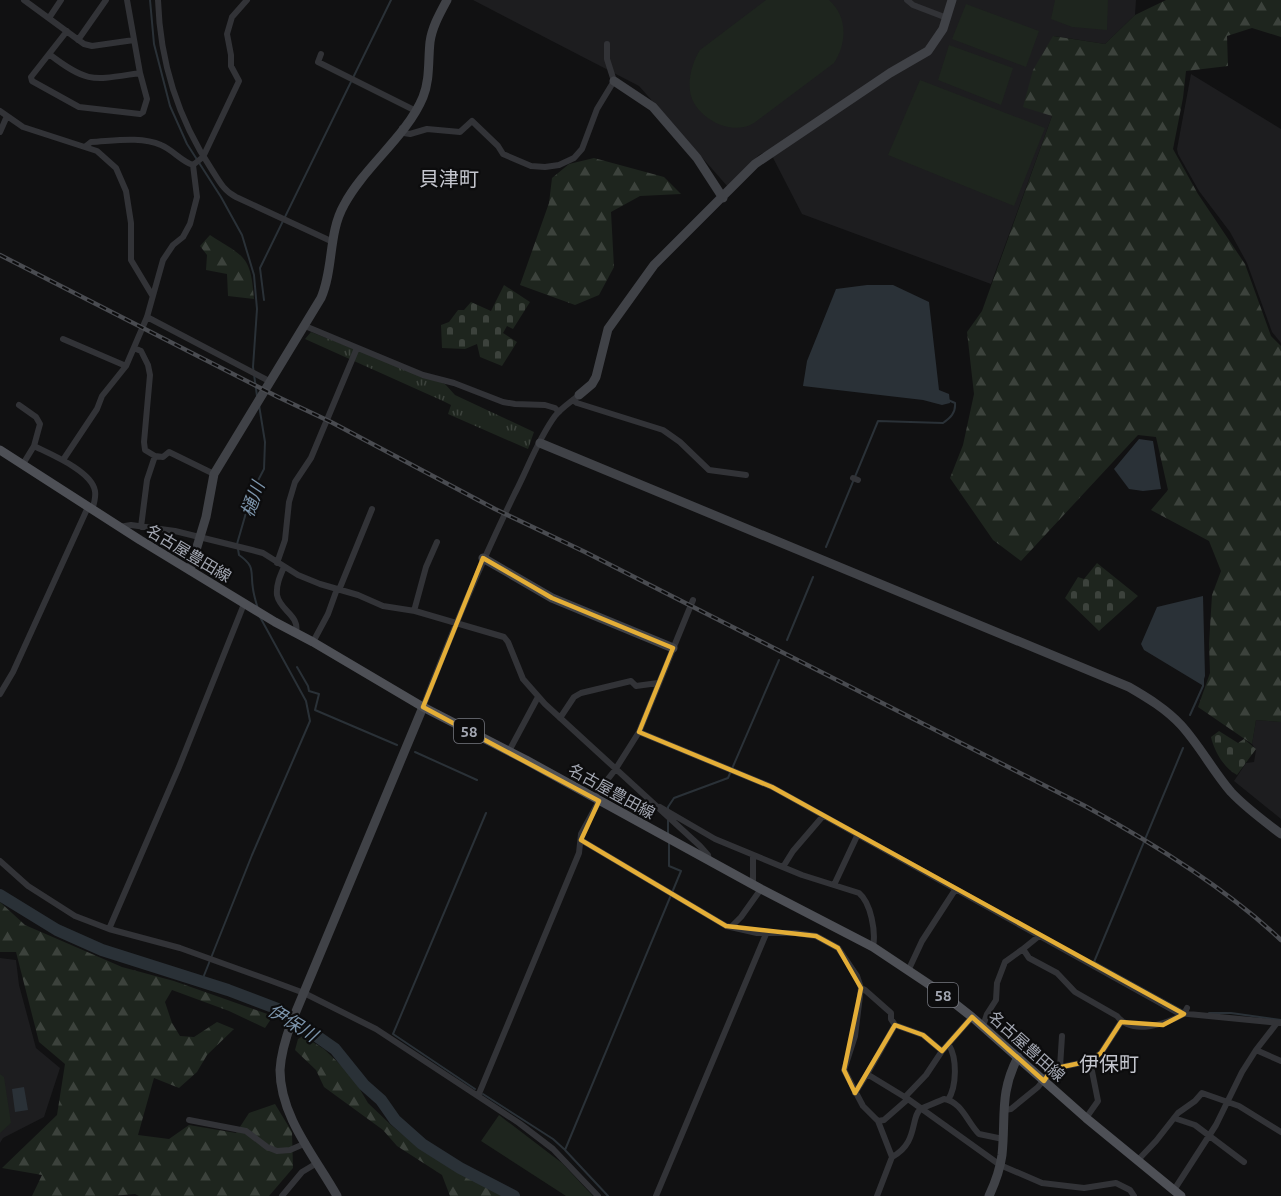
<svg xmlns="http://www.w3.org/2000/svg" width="1281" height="1196" viewBox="0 0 1281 1196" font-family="Ubuntu,'Noto Sans JP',sans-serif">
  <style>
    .built { fill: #1d1d1f }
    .grass { fill: url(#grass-tufts) }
    .forest { fill: url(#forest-firs) }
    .cemetery { fill: url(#cemetery-stones) }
    .pitch { fill: #1e251e }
    .water { fill: #2a3137 }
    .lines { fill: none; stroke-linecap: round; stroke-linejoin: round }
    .stream { stroke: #2a3137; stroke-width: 2 }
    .river { stroke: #2a3137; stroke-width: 12 }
    .street { stroke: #323337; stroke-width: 6 }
    .secondary { stroke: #404247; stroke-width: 9 }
    .primary { stroke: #4e5056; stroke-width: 9 }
    .rail-casing { stroke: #494b50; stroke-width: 4.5 }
    .rail { stroke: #0c0c0d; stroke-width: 2; stroke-dasharray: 7; stroke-linecap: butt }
    .marked { fill: none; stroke: #e4ae37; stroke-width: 4.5; stroke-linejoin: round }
    .labels { text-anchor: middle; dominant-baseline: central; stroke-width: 4.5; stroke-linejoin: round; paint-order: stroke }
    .shield { fill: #0c0c0d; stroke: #767880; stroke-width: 1.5 }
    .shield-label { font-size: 15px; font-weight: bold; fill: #a3a7b2 }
    .street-label { font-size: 16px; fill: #a3a7b2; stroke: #0c0c0d }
    .water-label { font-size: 18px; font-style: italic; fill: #7c94ab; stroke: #0c0c0d }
    .quarter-label { font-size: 20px; fill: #c4c6ce; stroke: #0c0c0d }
  </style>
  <defs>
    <pattern id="grass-tufts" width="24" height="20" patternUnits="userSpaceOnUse" patternTransform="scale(1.5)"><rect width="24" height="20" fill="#1e251e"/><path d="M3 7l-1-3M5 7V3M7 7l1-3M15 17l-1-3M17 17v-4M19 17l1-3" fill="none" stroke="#3c423c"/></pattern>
    <pattern id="forest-firs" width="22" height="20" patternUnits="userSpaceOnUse" patternTransform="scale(1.5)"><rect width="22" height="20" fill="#1e251e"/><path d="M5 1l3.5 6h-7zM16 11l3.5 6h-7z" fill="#3c423c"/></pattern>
    <pattern id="cemetery-stones" width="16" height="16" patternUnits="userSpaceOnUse" patternTransform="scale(1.5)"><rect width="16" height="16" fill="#1e251e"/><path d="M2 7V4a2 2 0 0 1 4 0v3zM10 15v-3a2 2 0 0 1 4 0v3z" fill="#3c423c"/></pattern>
  </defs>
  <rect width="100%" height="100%" fill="#111112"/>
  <path class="built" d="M473,0H1136L1135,15L1105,44L1054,36L1052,116L991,284L802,214L769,150L759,155L728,187L639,86Z
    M1191,74L1281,129V343L1272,332L1247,263L1230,232L1199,191L1178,154L1177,149Z
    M1256,720L1281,722V819L1234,781L1246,763L1254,762L1256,750L1252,744Z
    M0,958L16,960L19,985L36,1048L60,1068L44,1117L3,1138L0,1143Z"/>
  <path class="grass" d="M311,332L445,384L455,395L534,432L528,449L448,414L451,405L443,401L305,339Z"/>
  <path class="forest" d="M1166,0H1281V37L1252,28L1227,36L1228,66L1186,71L1183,98L1173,149L1198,194L1245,264L1271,336L1281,346V722L1256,720L1252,744L1198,707L1210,673L1209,644L1212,595L1221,571L1209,541L1151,510L1168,490L1156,437L1138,435L1021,561L993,540L950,478L963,445L974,394L967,332L982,311L1052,116L1023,107L1033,70L1053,36L1105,44L1135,15Z
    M594,158L664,177L681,194L640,196L611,212L614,267L599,295L575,305L520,285L549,203L552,178L569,164Z
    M210,235C244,257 251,255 254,299L228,296L227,274L206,270L207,255L200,246Z
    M0,902L25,925L122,967L174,981L273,1016L265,1028L229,1011L172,990L165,1002L172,1023L180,1036L194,1037L217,1022L234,1029L207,1055L197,1072L179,1088L154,1078L138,1135L169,1139L189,1125L236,1133L249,1113L275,1104L292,1132L293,1168L269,1196H139L135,1194L112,1196H32L42,1175L2,1168L57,1115L65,1064L39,1042L16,952H0Z
    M303,1036L324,1049L352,1076L368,1103L391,1125L413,1143L456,1170L504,1196H450L442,1175L397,1146L383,1130L324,1087L316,1070L295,1050L298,1039Z"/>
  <path class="cemetery" d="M504,285L530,302L513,329L507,326L503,333L517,342L502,366L480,357L477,344L465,349L442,348L441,325L449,322L458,310H464L471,302L491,311Z
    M1097,563L1138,596L1099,631L1065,598L1078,577L1084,579Z
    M1219,731L1238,743L1244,739L1256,749L1237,775C1224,768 1214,751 1211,737Z"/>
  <path class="pitch" d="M766,0H829C848,17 847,43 834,63L754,123C734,135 706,123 694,103C685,88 691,64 700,50Z
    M1055,0H1108L1107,30L1072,27L1051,19Z
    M966,4L1039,31L1026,67L952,39Z
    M949,45L1013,68L1001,105L938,80Z
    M920,80L1045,128L1014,206L888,155Z
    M0,1074L4,1077L11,1123L0,1133Z
    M499,1115L562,1163L593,1196H566L481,1141Z"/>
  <path class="water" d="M867,285H893L929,302L939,390L949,394L950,403L942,405L923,400L803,386L807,361L836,289Z
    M1139,439L1153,441L1161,489L1143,491L1129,489L1114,469Z
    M1203,596L1205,676L1202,685L1144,650L1141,644L1157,607Z
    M24,1087L28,1110L15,1112L12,1089Z"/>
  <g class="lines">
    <path class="stream" d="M150,0L154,44L170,106L187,144L221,197L242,235L254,275L257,309L253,367L257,396
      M264,300L260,268L391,0
      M237,544L252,492L264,469L265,442L259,405
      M826,547L878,421L943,423C950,418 956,413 955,403L948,400
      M238,549L239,555C256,567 250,571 253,589C254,596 256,602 258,609
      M787,640L813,577
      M297,667L308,686L309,691L319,694L315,710L397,745
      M1190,715L1203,686V679
      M415,752L477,780
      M668,811V807L674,798L728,778L779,660
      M668,820V835
      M201,983L252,855L310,721L306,701L260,617
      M1183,1011L1094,962L1183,748
      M1209,1013H1231L1281,1020
      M475,1089L393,1034L486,813
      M483,1094L553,1139L564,1149
      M608,1196L565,1150L681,871L669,866V841"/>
    <path class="river" d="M0,895L57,930L102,950L228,990L278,1009L335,1049L364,1085L381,1100L395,1120L422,1144L460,1168L514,1196"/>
    <path class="street" d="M24,0L84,44L92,46L134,40
      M158,0C160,61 178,119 212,170C219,181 224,191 236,197L333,242
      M907,0L913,5L947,18
      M49,18L61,0
      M67,31L31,77L32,81L79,107L140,114L143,112L147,99L140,73L127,0
      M78,40L106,0
      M49,54C88,84 93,80 140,73
      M321,54L318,62L416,111
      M0,111L23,127L97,151L116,168L126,191L131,223V260L152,295
      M402,128L404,133L410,134L427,129L460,132L472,121L498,146L503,154L531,166L545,167L559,165L574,158L582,149L597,109L614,81L607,59V44
      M0,132L7,116
      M86,146L91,142C113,141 141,136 161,145C173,150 181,161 193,165
      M193,165L203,157L239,81L231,66V55L227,34L232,17L247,0
      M147,317L269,381
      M305,326L423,375L454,383L503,402L515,404L545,405L555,408L559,412
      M63,339L126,366
      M134,348L141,351L148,365L150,375L144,442L145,450L155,456L147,480L141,527
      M573,400L577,403L663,430L680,442L709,470L746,475
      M19,405L36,417L40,424L34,446
      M155,456L163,457L169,452L214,474
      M63,460L97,409L102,396L126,366L147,317L163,260L173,245L183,237L190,224L197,197L193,165
      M23,464L34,446C50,454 92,471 95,491C96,497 94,504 92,510
      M853,478L858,480
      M119,527L131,525L175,531L252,550L263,553L298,575L320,584L358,595L383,606L415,611L504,637L508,642L523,679L545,704L700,846L708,855L709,860
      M277,563L285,540L289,502L295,482L311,458L357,348
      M284,567C280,576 276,585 277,595C280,611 300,615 296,633
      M339,590L372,509
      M414,611L426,567L437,542
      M313,642L328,614L337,589
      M0,694L13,672L88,507
      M423,707C451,634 481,563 515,493C528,468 538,439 555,416C562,407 571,402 579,395
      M560,718L574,697L581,693L631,681L636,686L658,683
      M639,732L772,787L1178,1013L1281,1023
      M509,751L538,697
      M593,798L615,770L639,732L693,600
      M660,807L715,839L802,875L859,893C871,903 876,932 873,947
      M581,840L726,926L757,933H795L816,936L838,948L857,976L861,988L855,1036L844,1070L863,1106L878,1121L892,1157L877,1196
      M0,861L28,886L75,916L109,929L180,948L269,980L304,993L376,1029L519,1123L553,1149L598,1196
      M783,867L793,851L823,816
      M753,885V855
      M834,885L857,836
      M731,927L741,917L761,889
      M109,929L179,767L244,604
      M1039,936L1023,949L1029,958L1057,973L1075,992L1117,1016C1132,1036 1166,1024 1184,1014L1187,1008
      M908,971L922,941L955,890
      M861,988L865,990L891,1013V1019L895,1025L867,1074
      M895,1025L923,1035L942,1051
      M983,1026L987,1014L996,1000L997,983L1005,962L1023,949
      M1256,1050L1281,1061
      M1090,1061L1101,1053L1121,1022
      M1060,1067L1062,1036
      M855,1093L867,1074L908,1099L1000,1165L1042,1183L1084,1188L1116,1183L1130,1190L1134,1196
      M478,1096L579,853L581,834L599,801
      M905,1097L926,1075L942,1051L972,1017
      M948,1100C957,1086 957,1058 949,1045
      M1004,1110L1011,1109L1038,1087L1052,1069L1090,1061L1098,1101L1086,1118
      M1174,1118L1195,1125L1244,1162
      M189,1120L246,1131L267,1147L277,1151L290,1150L306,1143
      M878,1121L884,1120L908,1099
      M892,1157C919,1143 910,1116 921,1109C926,1106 938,1102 944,1099C962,1102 967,1122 979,1134L1003,1139
      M1138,1160L1156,1141L1178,1113L1195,1101L1202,1093L1239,1106L1281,1132
      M1174,1190L1216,1125L1242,1072L1256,1050L1277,1023
      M282,1196L302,1172L317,1163
      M656,1196L766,934"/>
    <path class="secondary" d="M614,81L653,107L697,158L723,198
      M579,395L592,384L596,377L608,329L654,265L755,164L890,73L928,51L943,29L952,0
      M540,443L1129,687C1148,698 1166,709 1181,725C1200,746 1213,771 1231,792C1246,808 1264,821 1281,834
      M483,558L552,598L673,648
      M190,570L206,517L214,474L321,298C334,268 328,233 344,205C364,167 407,136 423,97C430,80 428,61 430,42C432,27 440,13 447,0
      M337,1196C316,1158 280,1117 280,1070C281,1053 286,1037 292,1021L423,707
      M989,1196C995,1183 1000,1170 1002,1155C1006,1117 999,1093 1018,1057"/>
    <path class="primary" d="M0,450L140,540L275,622L313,642L423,707L526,760L761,889L873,947L939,991L972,1017L1086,1118L1181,1196"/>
    <g class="rail-casing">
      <path id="rail" d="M0,255L278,397L331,422L495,509L585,552L1085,806C1151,842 1227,889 1281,940"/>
    </g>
    <use href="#rail" class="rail"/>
  </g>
  <path class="marked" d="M483,558L552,598L673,648L639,732L772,787L1184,1014L1163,1025L1121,1022L1101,1053L1090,1061L1052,1069L1044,1081L972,1017L942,1051L923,1035L895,1025L855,1093L844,1070L861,988L838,948L816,936L726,926L581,840L599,801L423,707Z"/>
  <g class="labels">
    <g class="shield">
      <rect x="454" y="719" width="30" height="24" rx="4.5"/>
      <rect x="928" y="983" width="30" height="24" rx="4.5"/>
    </g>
    <g class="shield-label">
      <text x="469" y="731">58</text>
      <text x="943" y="995">58</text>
    </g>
    <g class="street-label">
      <text transform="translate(189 553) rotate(31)">名古屋豊田線</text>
      <text transform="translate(612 791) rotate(29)">名古屋豊田線</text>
      <text transform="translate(1027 1046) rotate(42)">名古屋豊田線</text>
    </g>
    <g class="water-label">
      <text transform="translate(252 499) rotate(-70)">樋川</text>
      <text transform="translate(293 1022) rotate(32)">伊保川</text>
    </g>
    <g class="quarter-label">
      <text x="449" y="178">貝津町</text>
      <text x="1109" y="1063">伊保町</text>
    </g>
  </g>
</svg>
